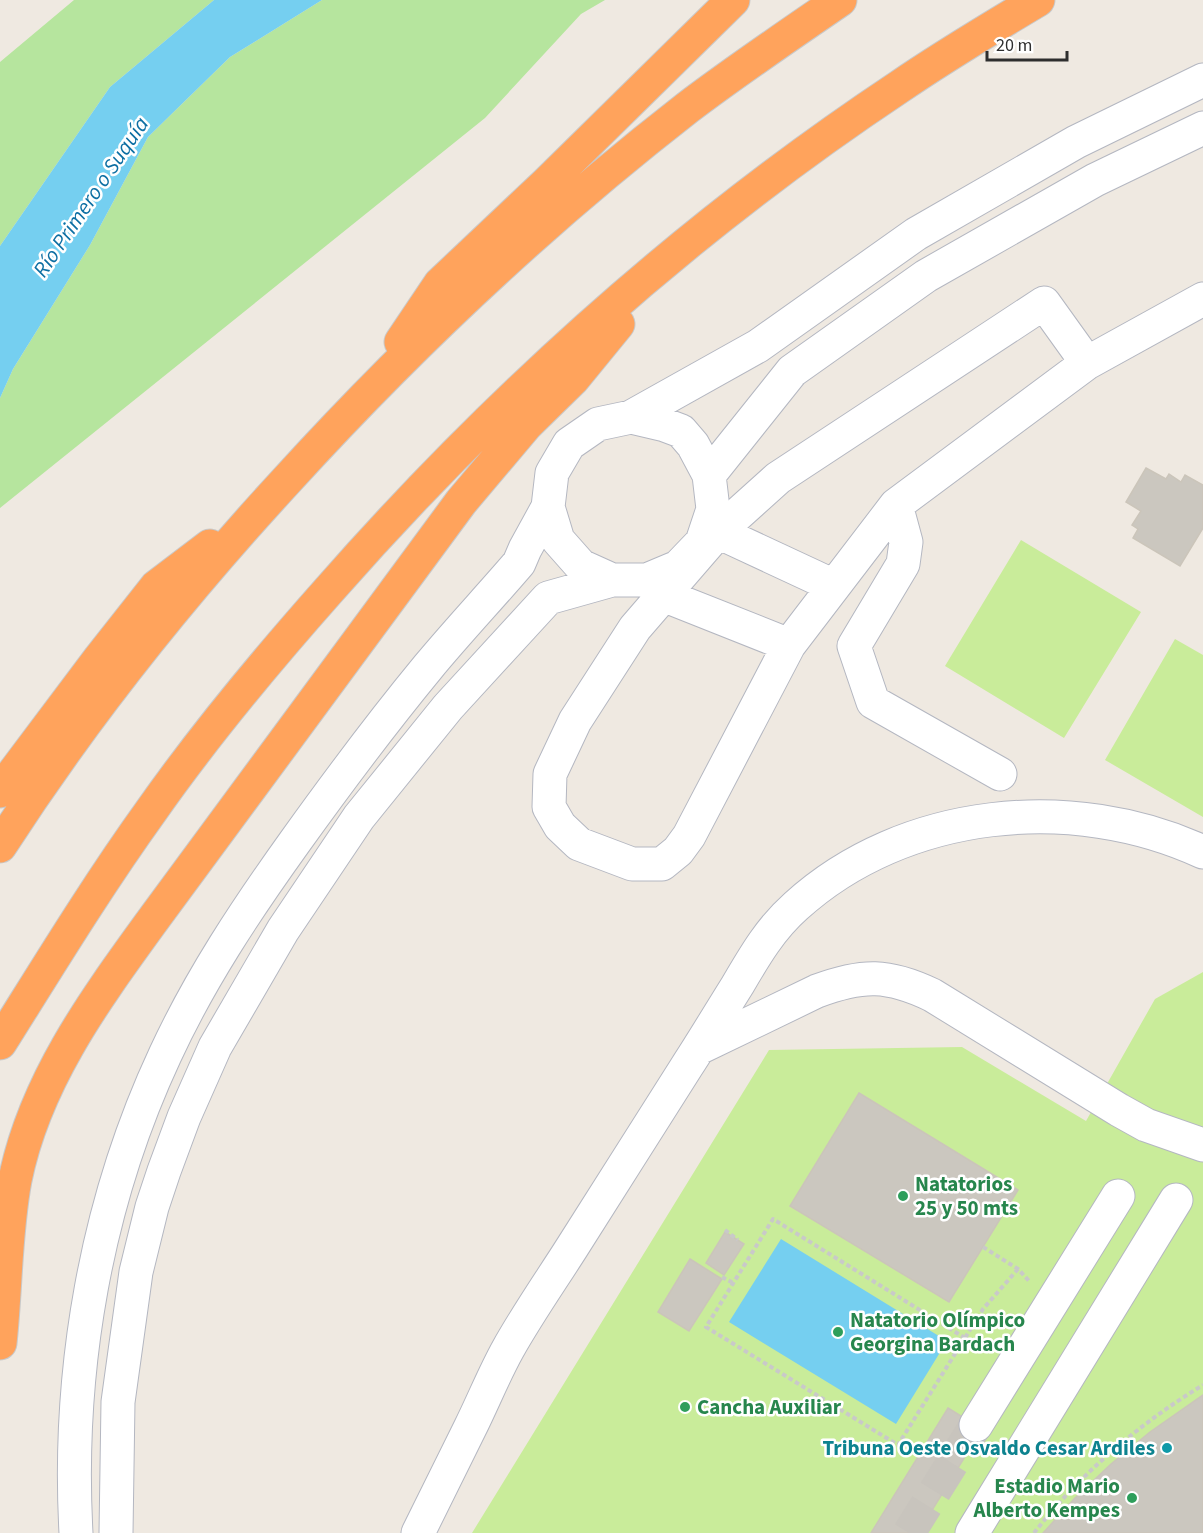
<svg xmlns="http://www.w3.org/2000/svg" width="1203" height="1533" viewBox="0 0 1203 1533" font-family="'Source Sans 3',sans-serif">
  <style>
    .green { fill: #b6e59e }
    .pitch { fill: #c9ec9a }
    .water { fill: #75cff0 }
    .building { fill: #cbc7bf; stroke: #cbc5ba; stroke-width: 1.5 }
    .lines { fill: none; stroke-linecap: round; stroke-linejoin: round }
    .minor-tunnel { stroke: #c8c4bd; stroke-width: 33; stroke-dasharray: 33 16; stroke-linecap: butt }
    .minor-casing { stroke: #b4b7c1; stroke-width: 35 }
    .highway-casing { stroke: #c9c9c9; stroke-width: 35 }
    .path { stroke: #c9c9c9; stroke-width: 4; stroke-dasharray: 4.5 3; stroke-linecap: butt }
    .minor { stroke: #fff; stroke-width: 33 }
    .highway { stroke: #ffa35c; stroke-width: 33 }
    .leisure-dot { fill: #2e9e5b; stroke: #fff; stroke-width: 2 }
    .culture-dot { fill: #0f9aa8; stroke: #fff; stroke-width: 2 }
    .labels { text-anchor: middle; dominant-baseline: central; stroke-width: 5; stroke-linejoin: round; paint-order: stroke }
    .leisure-label { font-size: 21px; font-weight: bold; fill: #27864d; stroke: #fff; text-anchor: start }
    .culture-label { font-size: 21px; font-weight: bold; fill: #0d838f; stroke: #fff; text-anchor: end }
    .water-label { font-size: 22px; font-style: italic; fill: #0d6fa3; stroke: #fff }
  </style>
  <rect width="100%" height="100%" fill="#efe9e1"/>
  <path class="green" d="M74,0H214L110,87L0,246V62Z
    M322,0H605L581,14L485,118L0,508V398L13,369L90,245L148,137L230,57Z"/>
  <path class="pitch" d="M1021,540L1141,612L1064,738L945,666Z
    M1175,639L1203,655V817L1105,760Z
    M1203,972V1533H472L769,1050L962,1047L1086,1121L1155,999Z"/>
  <path class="water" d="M214,0H322L230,57L148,137L90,245L13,369L0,398V246L110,87Z
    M781,1239L947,1341L896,1424L729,1322Z"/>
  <path class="building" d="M1146,468L1166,479L1169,474L1181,482L1185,475L1203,485V528L1180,566L1133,538L1138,529L1132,525L1141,511L1126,502Z
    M859,1093L1018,1190L949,1302L790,1206Z
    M725,1232L744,1244L724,1275L706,1263Z
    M690,1259L722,1279L689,1331L658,1312Z
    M1203,1395V1533H1043L1074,1499L1111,1464L1150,1432Z
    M948,1408L982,1429L918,1533H871Z"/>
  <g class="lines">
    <path class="minor-tunnel" d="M909,1533L976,1425"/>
    <g class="minor-casing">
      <path id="minor" d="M1087,363L1044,303L778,478L718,532L635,628L575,721L550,774L549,807L560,826L579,844L632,864H662L678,851L689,836L789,645L896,505L1087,363L1203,299
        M631,417L758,346L916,234L1076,142L1203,80
        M709,475L792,371L926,276L1095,180L1203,128
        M896,505L906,542L903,564L854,646L873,702L1000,774
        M548,507L558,540L581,566L612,580
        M718,532L834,586
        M663,595L789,645
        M699,1048L817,991C863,974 888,974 932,995L1119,1110L1146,1125L1203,1145
        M976,1425L1118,1196
        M76,1533C67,1370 96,1203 165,1055C200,979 246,910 294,843C337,783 381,724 428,667C457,632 489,598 519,563L525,549L548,507L552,473L569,444L598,424L631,417L665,425L681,431L693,445L709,475L713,509L702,542L678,567L647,580H612L548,598L448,707L359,817L283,930L215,1047L184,1117L164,1171L152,1207L136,1272L118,1402L116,1533
        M418,1533C435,1498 453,1463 470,1428C483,1402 494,1374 508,1349C527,1315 550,1282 571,1249C610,1188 648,1127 687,1066C704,1040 720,1013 737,986C754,957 770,929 796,906C904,808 1073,792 1203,852
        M972,1533L1176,1200"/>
    </g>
    <g class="highway-casing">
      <path id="highway" d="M401,342L440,284L547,183L733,0
        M0,791L100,658L156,587L210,546
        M0,846C84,716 181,595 286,481C409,346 543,220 687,108C737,70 789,35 840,0
        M0,1043C49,965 97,886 151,811C205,734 266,661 329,590C496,400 687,228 899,87C944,56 991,28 1038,0
        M0,1343C6,1288 5,1233 15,1180C35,1080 97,997 155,917L461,502L526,425L573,379L618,324"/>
    </g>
    <path class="path" d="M725,1230L738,1240
      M983,1247L1018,1269L1030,1282
      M722,1277L733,1283
      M965,1338L773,1219L706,1327L898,1445L983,1309L1018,1269
      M1034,1533C1079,1475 1140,1423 1203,1385"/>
    <use href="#minor" class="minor"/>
    <use href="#highway" class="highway"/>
  </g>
  <g class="leisure-dot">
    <circle cx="903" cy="1196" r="6"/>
    <circle cx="838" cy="1332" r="6"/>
    <circle cx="685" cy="1407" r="6"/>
    <circle cx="1132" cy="1498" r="6"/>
  </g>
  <circle class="culture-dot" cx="1167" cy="1448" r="6"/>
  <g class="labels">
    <g class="leisure-label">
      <text x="915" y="1184">Natatorios<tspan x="915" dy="24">25 y 50 mts</tspan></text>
      <text x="850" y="1320">Natatorio Olímpico<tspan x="850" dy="24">Georgina Bardach</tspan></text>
      <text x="697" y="1407">Cancha Auxiliar</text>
      <text x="1120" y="1486" text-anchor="end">Estadio Mario<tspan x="1120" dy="24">Alberto Kempes</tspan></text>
    </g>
    <g class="culture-label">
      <text x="1155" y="1448">Tribuna Oeste Osvaldo Cesar Ardiles</text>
    </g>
    <g class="water-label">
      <text transform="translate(91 197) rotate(-56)">Río Primero o Suquía</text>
    </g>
  </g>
  <path d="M987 51v9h80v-9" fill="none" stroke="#2e2e2e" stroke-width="3"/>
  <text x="996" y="51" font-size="18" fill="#2e2e2e" stroke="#ffffff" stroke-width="4.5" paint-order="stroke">20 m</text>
</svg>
